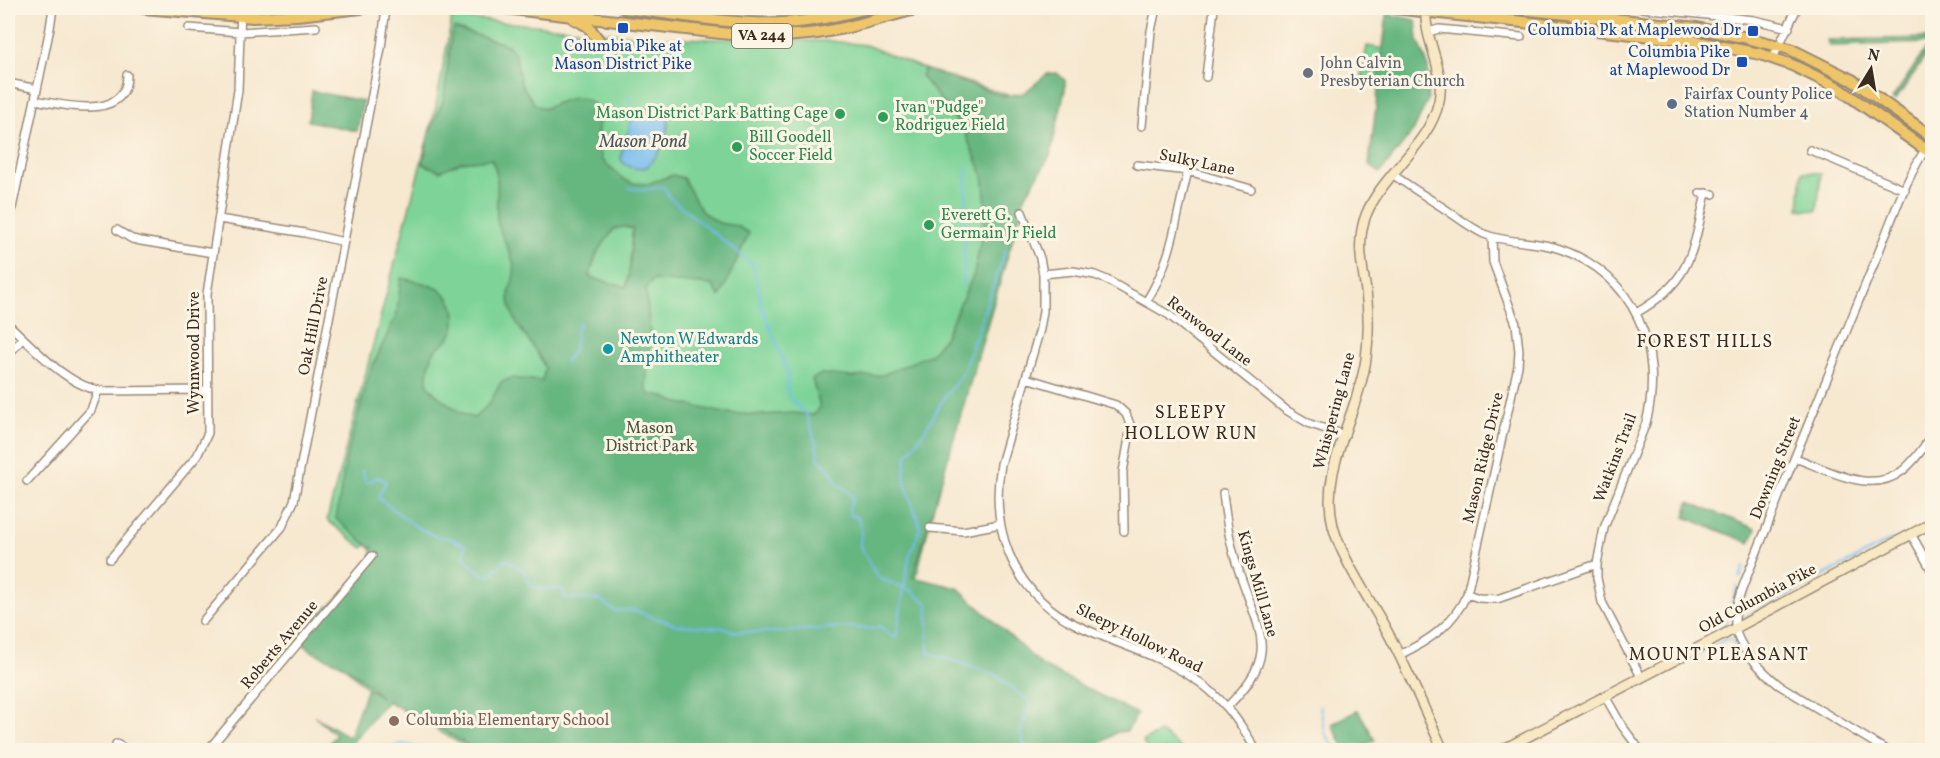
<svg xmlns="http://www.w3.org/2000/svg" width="1940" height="758" viewBox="0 0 1940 758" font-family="Vollkorn,serif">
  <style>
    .green { fill: #7ed498; stroke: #5c7f5b; stroke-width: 1.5 }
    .forest { fill: #66b680; stroke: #50704f; stroke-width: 1.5; fill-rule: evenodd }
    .water { fill: #75bced; stroke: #587386; stroke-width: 1.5 }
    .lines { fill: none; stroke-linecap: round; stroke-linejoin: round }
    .stream { stroke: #75bced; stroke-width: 2 }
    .street-casing { stroke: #998977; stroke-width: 10 }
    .secondary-casing { stroke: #998977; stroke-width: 12 }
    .primary-casing { stroke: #998977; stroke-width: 14 }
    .street { stroke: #fff; stroke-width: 7 }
    .secondary { stroke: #f8e8c3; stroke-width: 9 }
    .primary { stroke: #eec569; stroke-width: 10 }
    .transit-dot { fill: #1a4fb4; stroke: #fcf5e5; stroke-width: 2 }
    .worship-dot { fill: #6b7280; stroke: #fcf5e5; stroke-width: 2 }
    .service-dot { fill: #5c6f8a; stroke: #fcf5e5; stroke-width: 2 }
    .leisure-dot { fill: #2e9e5b; stroke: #fcf5e5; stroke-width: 2 }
    .culture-dot { fill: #0f9aa8; stroke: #fcf5e5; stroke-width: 2 }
    .education-dot { fill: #8d6e63; stroke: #fcf5e5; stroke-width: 2 }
    .labels { text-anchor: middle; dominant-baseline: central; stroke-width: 6; stroke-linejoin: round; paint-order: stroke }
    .shield { fill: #fcf5e5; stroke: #75675a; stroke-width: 1.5 }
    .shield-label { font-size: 15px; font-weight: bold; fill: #3b2a1e }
    .transit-label { font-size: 16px; fill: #164399; stroke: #fcf5e5; text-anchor: end }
    .worship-label { font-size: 16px; fill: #5b616d; stroke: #fcf5e5; text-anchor: start }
    .service-label { font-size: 16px; fill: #4e5e75; stroke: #fcf5e5; text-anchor: start }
    .leisure-label { font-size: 16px; fill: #27864d; stroke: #fcf5e5; text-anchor: start }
    .street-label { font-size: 16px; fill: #3b2a1e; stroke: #fcf5e5 }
    .culture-label { font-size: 16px; fill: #0d838f; stroke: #fcf5e5; text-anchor: start }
    .park-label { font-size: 16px; fill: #4c543c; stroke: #fcf5e5 }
    .education-label { font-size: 16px; fill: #785e54; stroke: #fcf5e5; text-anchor: start }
    .water-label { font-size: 18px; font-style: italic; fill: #4c565c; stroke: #fcf5e5 }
    .neighbourhood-label { font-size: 18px; letter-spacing: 1.5px; fill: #3b2a1e; stroke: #fcf5e5 }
  </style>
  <rect width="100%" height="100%" fill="#fcf5e5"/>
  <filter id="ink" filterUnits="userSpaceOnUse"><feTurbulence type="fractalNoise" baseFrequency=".0167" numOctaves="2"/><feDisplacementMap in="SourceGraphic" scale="12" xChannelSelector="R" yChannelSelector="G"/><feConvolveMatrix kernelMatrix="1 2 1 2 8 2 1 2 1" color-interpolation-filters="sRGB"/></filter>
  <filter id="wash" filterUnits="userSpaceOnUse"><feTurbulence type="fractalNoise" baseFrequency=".008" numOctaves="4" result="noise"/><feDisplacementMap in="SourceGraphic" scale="24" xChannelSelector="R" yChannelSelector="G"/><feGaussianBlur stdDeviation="1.35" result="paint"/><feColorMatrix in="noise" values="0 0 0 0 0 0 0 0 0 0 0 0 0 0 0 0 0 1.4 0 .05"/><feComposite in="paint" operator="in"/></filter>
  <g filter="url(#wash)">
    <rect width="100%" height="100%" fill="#f7e8d0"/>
    <path class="green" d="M452,17L665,38L831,41L866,45L924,69L1028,101L965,381L910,602L1080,750H471L370,691L323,646L384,560L367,545L363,548L327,520L436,106Z
      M1367,46L1396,51L1391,83L1361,77Z
      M1802,172L1821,173L1817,211L1799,209Z
      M1161,732L1183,750H1148L1143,741Z"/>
    <path class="forest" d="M1387,14L1416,20L1418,40L1428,65V99L1414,130L1380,173L1369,165Z
      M454,28L508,45L515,53L521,84L534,103L543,109C565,100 581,89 600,110L597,139L602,160L622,178L631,183L647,184L673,175L683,178L702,212L719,223L737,226L749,233L720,297L712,285L653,280L646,289L650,335L646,389L650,395H660L675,402L724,413L759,415L793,413L814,415L820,407L812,379L821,374L852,377L883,375L931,354L944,338L974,274L984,225L986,205L983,175L963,129L921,76L924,69L1003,96L1024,93L1047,74L1057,73L1065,80V90L1050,156L1025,197L913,577L958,588L1041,665L1137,714L1127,731L1117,732L1100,744L1098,750H476L433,724L387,701L346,750H323L336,735L314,716L349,737L367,688L382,697C370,687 359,675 346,667C331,657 312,657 302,641L318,615L334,602L369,566L373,547L367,545L336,519L346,459L370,372L397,313L401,278C426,283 454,287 455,317C455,324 455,330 451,335C447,342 439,345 434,352C432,354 432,357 431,360C424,381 424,385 442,399C453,407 461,415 474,418L489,404L501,382L511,378L542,381L545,369C536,343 512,328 509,299C508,289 516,278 514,267C512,251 499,236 497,219C495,199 502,177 491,159L461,162L440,171L423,164L429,134L444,98L451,38ZM624,227L633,229C629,248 632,269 626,287L589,277L597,253L614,229Z
      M1932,38V47L1895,101L1892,99L1930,43L1829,46L1827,40Z
      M312,91L363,101L357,131L308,121Z
      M1689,502L1756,529L1750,543L1685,517Z
      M1358,710L1375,740L1356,750H1345L1332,724Z"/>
    <path class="water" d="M660,104L666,108C674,127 661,154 647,167C638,170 627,168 621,160C621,143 630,132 632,116C643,113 648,106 660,104Z"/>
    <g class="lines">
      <path class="stream" d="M629,97L633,115
        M629,188L644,190L664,187L669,197L752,264L756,274L761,305L788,373L787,390L791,400L806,413L816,444L818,458L833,474L837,484L847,490L853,498L849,509L850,515L857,517L861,527L860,547L878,578L912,591L928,604V652L996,675L1031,703L1020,733L1026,750
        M963,287L967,168
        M565,362L575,347L576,331L580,322
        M362,471L366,483L377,477L386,481L378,498L417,527L437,537L449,538L465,545L464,558L482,574L489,576L506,559L523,570L531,586L543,589H562L566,598L600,600L615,611L632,610L677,625L724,628L736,632H779L846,627L874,629L879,626L896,638L909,557L920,529L919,522L904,480L907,455L924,432L945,396L962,375L1006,249
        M1761,553L1740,613L1742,619L1893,539
        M1740,578L1744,567
        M1729,609L1737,586
        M1724,627L1726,619
        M1708,636L1723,628
        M1689,659L1726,639L1732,640L1740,653
        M1663,673L1679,665
        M1320,706L1325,733L1336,750
        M388,750C401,741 410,744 423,750"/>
    </g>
  </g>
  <g filter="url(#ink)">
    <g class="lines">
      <g class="street-casing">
        <path id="street" d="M749,8H791
          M1642,8L1754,20L1789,28
          M189,28L240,32L316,27
          M1428,32L1439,29L1521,37
          M1773,58L1797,8
          M1206,77L1214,8
          M8,83L37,89
          M35,100C63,105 127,122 127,75
          M1142,126L1151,31L1156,8
          M1810,150L1905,190
          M1137,165L1188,171L1251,189
          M1392,174C1409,186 1425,196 1442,207C1456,216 1469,227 1484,234C1508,244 1536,240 1560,249C1635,275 1665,350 1646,423L1604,528L1597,564V578L1602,602L1641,677
          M1700,193L1713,194
          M1022,212L1040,258L1043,274V311L1040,329L1001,464C990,527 1011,588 1069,621C1108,642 1153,652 1190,676C1220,694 1239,720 1256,750
          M219,219L305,233L344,242
          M8,227L50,28L53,8
          M117,230L132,239L141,241L213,253
          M1043,274L1073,271L1095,275L1107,280L1169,315L1286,410L1310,424L1345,435
          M1146,302C1174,257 1175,220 1188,171
          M1636,313C1691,282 1693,251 1706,193
          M8,324C34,347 68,388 104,391L207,390
          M8,355L23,338
          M1026,378L1116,405L1126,414L1131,427L1123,472L1124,531
          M1795,458C1827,469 1870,496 1902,471C1914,462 1924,447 1932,435
          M27,481L91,410L98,391
          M1223,493C1226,521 1230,547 1240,574C1261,636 1280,654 1227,707
          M930,528L963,531L1000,524
          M1911,534L1932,571
          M110,559L197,456L208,433L207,294L238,90L241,8
          M1467,594L1479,598L1497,599L1597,564
          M203,621L282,527L294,501L381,48L386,8
          M1399,655C1429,641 1453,625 1467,594L1518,366L1519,351L1516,324L1493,262L1492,237
          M1605,696L1622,726L1640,750
          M116,744L128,750
          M208,750L372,556
          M1886,750L1779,685C1763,672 1735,645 1735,624C1734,606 1743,587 1749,571C1760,544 1771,518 1781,491C1813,413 1844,336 1876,259C1891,222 1908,171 1932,140"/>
      </g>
      <g class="secondary-casing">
        <path id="secondary" d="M1426,8C1423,40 1446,68 1439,101C1429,146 1383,173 1366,215C1356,241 1362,265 1366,291C1369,314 1369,336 1366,359C1358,415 1319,469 1333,526C1341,558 1371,601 1387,631C1408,670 1425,711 1443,750
          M1502,750L1721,636L1932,523"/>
      </g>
      <g class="primary-casing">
        <path id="primary" d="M143,8L253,17L298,15L361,8
          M504,8L729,34C755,36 782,37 808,34C846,30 883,17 920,8
          M624,8C676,14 729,25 782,23C811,22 840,15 868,8
          M1394,8L1688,40L1760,54L1792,65L1837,87L1932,154
          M1511,8L1697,28L1743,37L1790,49L1852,80L1932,137
          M573,18L588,26L599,41"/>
      </g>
      <use href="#street" class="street"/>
      <use href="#secondary" class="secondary"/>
      <use href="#primary" class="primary"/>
    </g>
  </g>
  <g class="transit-dot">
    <rect x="617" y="22" width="12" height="12" rx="3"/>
    <rect x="1747" y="25" width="12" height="12" rx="3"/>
    <rect x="1736" y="56" width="12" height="12" rx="3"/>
  </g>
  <circle class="worship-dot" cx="1308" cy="73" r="6"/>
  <circle class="service-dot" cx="1672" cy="104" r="6"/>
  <g class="leisure-dot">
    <circle cx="840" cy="114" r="6"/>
    <circle cx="883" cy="117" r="6"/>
    <circle cx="737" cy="147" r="6"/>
    <circle cx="929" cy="225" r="6"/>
  </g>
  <circle class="culture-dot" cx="608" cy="349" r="6"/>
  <circle class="education-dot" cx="394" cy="721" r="6"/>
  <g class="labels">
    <rect class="shield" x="732" y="24" width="60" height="24" rx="4.5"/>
    <g class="shield-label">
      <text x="762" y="36">VA 244</text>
    </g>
    <g class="transit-label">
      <text x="1741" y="31">Columbia Pk at Maplewood Dr</text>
      <text x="623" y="47" text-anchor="middle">Columbia Pike at<tspan x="623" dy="18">Mason District Pike</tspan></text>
      <text x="1730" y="53">Columbia Pike<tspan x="1730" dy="18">at Maplewood Dr</tspan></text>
    </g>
    <g class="worship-label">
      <text x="1320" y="64">John Calvin<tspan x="1320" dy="18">Presbyterian Church</tspan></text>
    </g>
    <g class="service-label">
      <text x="1684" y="95">Fairfax County Police<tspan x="1684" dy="18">Station Number 4</tspan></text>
    </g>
    <g class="leisure-label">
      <text x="895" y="108">Ivan "Pudge"<tspan x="895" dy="18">Rodriguez Field</tspan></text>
      <text x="828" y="114" text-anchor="end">Mason District Park Batting Cage</text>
      <text x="749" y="138">Bill Goodell<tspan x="749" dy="18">Soccer Field</tspan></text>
      <text x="941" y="216">Everett G.<tspan x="941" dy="18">Germain Jr Field</tspan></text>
    </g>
    <g class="street-label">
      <text transform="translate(1197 163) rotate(12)">Sulky Lane</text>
      <text transform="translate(314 326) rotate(-79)">Oak Hill Drive</text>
      <text transform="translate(1209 332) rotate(38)">Renwood Lane</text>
      <text transform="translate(195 353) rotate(-90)">Wynnwood Drive</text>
      <text transform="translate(1335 411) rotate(-75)">Whispering Lane</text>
      <text transform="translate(1484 458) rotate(-77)">Mason Ridge Drive</text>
      <text transform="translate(1616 458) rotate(-69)">Watkins Trail</text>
      <text transform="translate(1776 468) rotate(-68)">Downing Street</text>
      <text transform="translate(1257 584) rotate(74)">Kings Mill Lane</text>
      <text transform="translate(1758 599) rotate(-28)">Old Columbia Pike</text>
      <text transform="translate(1139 639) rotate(26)">Sleepy Hollow Road</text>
      <text transform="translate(280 645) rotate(-50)">Roberts Avenue</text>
    </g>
    <g class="culture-label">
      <text x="620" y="340">Newton W Edwards<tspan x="620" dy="18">Amphitheater</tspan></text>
    </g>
    <g class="park-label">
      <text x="650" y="429">Mason<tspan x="650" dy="18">District Park</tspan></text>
    </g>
    <g class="education-label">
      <text x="406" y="721">Columbia Elementary School</text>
    </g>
    <g class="water-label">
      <text x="643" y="142">Mason Pond</text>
    </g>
    <g class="neighbourhood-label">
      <text x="1705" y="342">FOREST HILLS</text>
      <text x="1191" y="413">SLEEPY<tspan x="1191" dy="21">HOLLOW RUN</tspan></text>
      <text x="1719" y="655">MOUNT PLEASANT</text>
    </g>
  </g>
  <rect width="1940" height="758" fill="none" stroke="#fcf5e5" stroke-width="30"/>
  <g transform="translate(1871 69) rotate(11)" stroke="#fcf5e5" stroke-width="4.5" paint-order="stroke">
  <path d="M0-4.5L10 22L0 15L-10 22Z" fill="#3b2a1e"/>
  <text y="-9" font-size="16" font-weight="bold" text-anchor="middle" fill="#3b2a1e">N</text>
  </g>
</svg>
